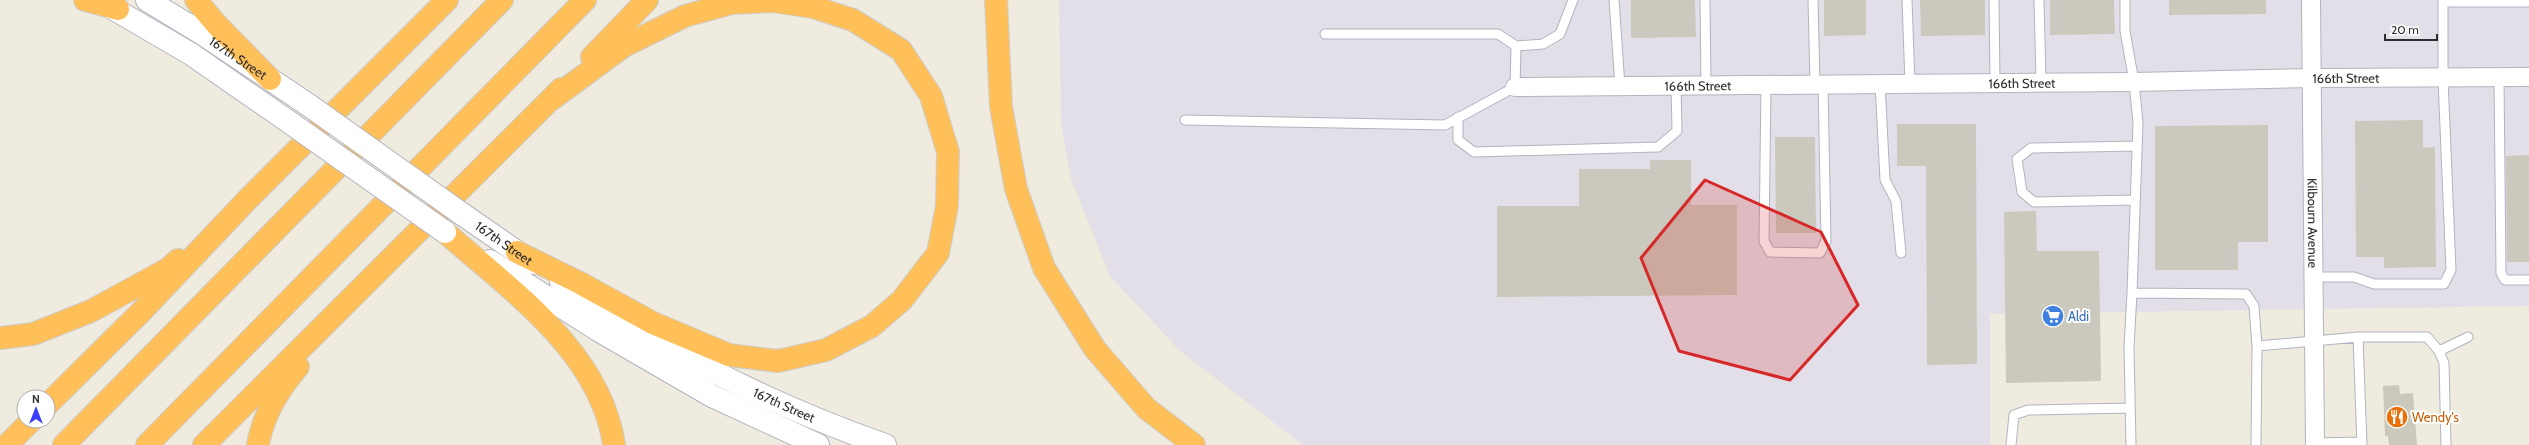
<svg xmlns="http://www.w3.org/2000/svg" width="2529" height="445" viewBox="0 0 2529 445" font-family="Cabin,sans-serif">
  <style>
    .industrial { fill: #e3dfe8 }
    .building { fill: #cbc9bd }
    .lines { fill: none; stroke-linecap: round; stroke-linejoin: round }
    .service-casing { stroke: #b3b3c1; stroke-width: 11 }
    .minor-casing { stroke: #b3b3c1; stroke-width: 20 }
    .secondary-casing { stroke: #b3b3c1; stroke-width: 24 }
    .motorway-casing { stroke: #cdcdcd; stroke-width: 24 }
    .service { stroke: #fff; stroke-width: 9 }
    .minor { stroke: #fff; stroke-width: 18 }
    .secondary { stroke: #fff; stroke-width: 22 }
    .motorway { stroke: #ffc05a; stroke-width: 22 }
    .secondary-bridge-casing { stroke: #b3b3c1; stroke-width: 24; stroke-linecap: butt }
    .secondary-bridge { stroke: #fff; stroke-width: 22 }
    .marked { fill: #d62828; fill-opacity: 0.2; stroke: #d62828; stroke-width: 3; stroke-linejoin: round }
    .labels { text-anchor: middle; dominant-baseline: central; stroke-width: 4; stroke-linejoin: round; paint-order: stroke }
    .street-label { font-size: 13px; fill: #2d2d2d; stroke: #fff }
    .shop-label { font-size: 13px; fill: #366cbe; stroke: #fff; text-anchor: start }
    .food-label { font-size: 13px; fill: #c56008; stroke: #fff; text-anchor: start }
  </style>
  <rect width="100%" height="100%" fill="#efebdf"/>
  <path class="industrial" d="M1059,0H2529V306L1990,314V445H1303L1180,351L1110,276L1071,179L1061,123Z"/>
  <path class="building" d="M1631,0H1695L1696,37L1631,38Z
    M1824,0H1866V35L1824,36Z
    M1920,0H1985V35L1921,36Z
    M2050,0H2114L2115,34L2050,35Z
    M2169,0H2266V14L2169,15Z
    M2423,120V148L2435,147L2436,267L2384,268V257H2356L2355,121Z
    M1897,124H1976L1977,364L1927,365L1926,166H1897Z
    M2268,125V242H2238V270H2155V126Z
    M1775,137H1815L1816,233H1776Z
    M2529,155V262H2507L2506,156Z
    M1650,160H1691V205H1737V295L1497,297V206H1579V169H1650Z
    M2036,211L2037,251H2099L2101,381L2006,383L2004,212Z
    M2399,385L2400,394L2413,393L2417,445H2389L2388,436H2385L2383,386Z"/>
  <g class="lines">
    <g class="service-casing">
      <path id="service" d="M1614,0L1620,86
        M1705,0L1706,85
        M1813,0L1815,84
        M1907,0L1910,84
        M1994,0L1995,83
        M2039,0L2041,82
        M2125,0V31L2134,82L2138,123L2132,293
        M1516,46L1543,44L1560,34L1573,0
        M2499,78L2501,273L2505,280H2529
        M1880,84L1885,180L1896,201L1901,253
        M1766,85L1764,241L1770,252L1820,253L1826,241L1823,84
        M1458,117V140L1474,152L1658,147L1677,131L1676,85
        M1185,120L1445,125L1515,87L1516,46L1498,34H1325
        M2134,200L2034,202L2022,192L2017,159L2031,148L2137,146
        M2313,277H2354L2374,284H2444L2451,270L2443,79V2H2529
        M2358,337L2362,445
        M2257,346L2358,337H2427L2439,351L2444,363L2446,445
        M2439,351L2468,337
        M2314,443L2361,442
        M2011,445L2014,415L2028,410L2130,408
        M2131,445L2129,347L2132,293L2246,294L2254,306L2257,346L2256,445"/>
    </g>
    <g class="minor-casing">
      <g id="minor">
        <path id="s1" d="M2311,0L2315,445"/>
        <path id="s2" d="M1515,87L2134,82L2311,78L2529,77"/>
      </g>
    </g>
    <g class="secondary-casing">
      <g id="secondary">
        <path id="s3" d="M147,0L203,34L310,106"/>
        <path d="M100,1L191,54L292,124"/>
        <path id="s4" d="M462,214L533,263"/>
        <path d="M490,261L598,330L712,396L818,445"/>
        <path id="s5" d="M561,282C661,349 771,405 885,445"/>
      </g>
    </g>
    <g class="motorway-casing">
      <path id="motorway" d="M85,0L118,9
        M196,0L217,25L270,79
        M996,0L1001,107L1016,189L1044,268L1095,349L1146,408L1194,445
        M592,57L647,0
        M445,232C510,290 601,352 614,445
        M517,252L580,283L653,323L729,355L778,361L826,350L872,326L902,300L938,253L947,206L948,152L931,96L901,50L853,20L813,7L773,1L732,3L685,16L624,46L552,99
        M0,338L33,334L91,311L168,269L178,260
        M48,404L140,313L248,199L447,0
        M7,445L31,421
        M64,445L502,0
        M147,445L585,0
        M204,445L561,89
        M258,445C263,415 278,390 298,367"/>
    </g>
    <use href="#service" class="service"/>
    <use href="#minor" class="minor"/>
    <use href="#secondary" class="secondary"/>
    <use href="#motorway" class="motorway"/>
    <g class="secondary-bridge-casing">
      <path id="secondary-bridge" d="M310,106L462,214
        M292,124L445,232"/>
    </g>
    <use href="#secondary-bridge" class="secondary-bridge"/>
  </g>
  <path class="marked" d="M1705,180L1821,232L1858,305L1790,380L1679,351L1641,258Z"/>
  <defs>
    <g id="supermarket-disc" transform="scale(1.15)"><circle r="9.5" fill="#3f7fe0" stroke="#fff"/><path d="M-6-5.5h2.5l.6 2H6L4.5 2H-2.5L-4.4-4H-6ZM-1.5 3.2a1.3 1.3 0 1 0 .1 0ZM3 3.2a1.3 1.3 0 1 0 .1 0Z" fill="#fff"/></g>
    <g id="restaurant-disc" transform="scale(1.15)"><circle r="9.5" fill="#e8710a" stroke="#fff"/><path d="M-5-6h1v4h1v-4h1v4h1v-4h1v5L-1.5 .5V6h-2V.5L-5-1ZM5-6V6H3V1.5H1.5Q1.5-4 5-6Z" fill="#fff"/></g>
  </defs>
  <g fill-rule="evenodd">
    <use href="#supermarket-disc" x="2053" y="316"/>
    <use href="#restaurant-disc" x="2397" y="417"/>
  </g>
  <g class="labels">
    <g class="street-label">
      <text stroke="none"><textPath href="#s3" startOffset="108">167th Street</textPath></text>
      <text stroke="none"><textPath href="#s2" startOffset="831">166th Street</textPath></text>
      <text stroke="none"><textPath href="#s2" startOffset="507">166th Street</textPath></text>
      <text stroke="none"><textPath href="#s2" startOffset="183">166th Street</textPath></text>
      <text stroke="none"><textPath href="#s1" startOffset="223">Kilbourn Avenue</textPath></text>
      <text stroke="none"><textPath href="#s4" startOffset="51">167th Street</textPath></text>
      <text stroke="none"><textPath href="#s5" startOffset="255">167th Street</textPath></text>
    </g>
    <g class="shop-label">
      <text x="2068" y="316">Aldi</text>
    </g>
    <g class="food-label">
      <text x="2412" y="417">Wendy's</text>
    </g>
  </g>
  <g transform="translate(36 409)"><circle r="19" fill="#ffffff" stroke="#ababab"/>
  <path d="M0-3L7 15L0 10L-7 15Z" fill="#3c3cff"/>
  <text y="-6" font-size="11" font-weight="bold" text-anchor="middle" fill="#2d2d2d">N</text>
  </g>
  <path d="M2385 34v6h52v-6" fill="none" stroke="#2d2d2d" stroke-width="2"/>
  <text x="2391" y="34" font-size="12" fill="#2d2d2d" stroke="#ffffff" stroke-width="3" paint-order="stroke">20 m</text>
</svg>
